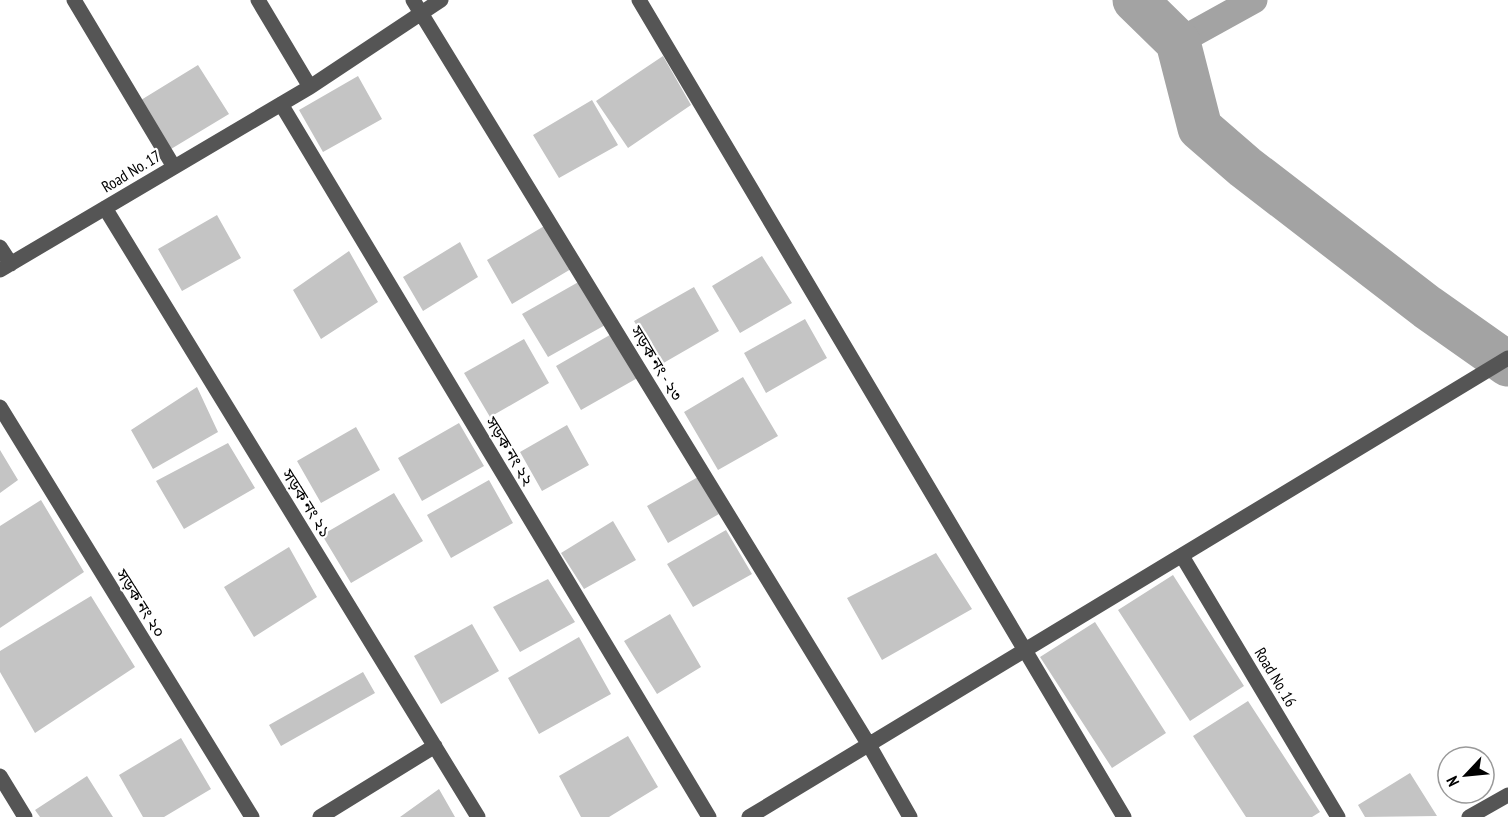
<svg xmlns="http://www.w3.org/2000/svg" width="1508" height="817" viewBox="0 0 1508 817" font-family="'PT Sans Narrow','Noto Sans Bengali',sans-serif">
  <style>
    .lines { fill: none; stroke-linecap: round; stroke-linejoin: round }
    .canal { stroke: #a3a3a3; stroke-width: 27 }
    .river { stroke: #a3a3a3; stroke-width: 45 }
    .building { fill: #c4c4c4 }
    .minor { stroke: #555; stroke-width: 15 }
    .labels { text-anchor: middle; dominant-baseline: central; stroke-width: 4.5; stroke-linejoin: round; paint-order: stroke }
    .street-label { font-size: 16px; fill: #000; stroke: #fff }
  </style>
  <rect width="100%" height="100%" fill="#fff"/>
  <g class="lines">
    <path class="canal" d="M1178,42L1254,0"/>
    <path class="river" d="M1135,0L1178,42L1200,128L1245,167L1427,307L1508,364"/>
  </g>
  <path class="building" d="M663,56L691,105L628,148L596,101Z
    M198,65L229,114L171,149L141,100Z
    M358,76L382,119L323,152L299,110Z
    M592,100L618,145L559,178L533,135Z
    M217,215L241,258L182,291L158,249Z
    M546,225L571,269L512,304L487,260Z
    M460,242L478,277L423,311L403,277Z
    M349,251L378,302L321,339L293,290Z
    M762,256L792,303L740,333L712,286Z
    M582,280L607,324L548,357L522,314Z
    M694,287L719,331L660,365L634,321Z
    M805,319L827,358L766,393L744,353Z
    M615,332L641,376L581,410L556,366Z
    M524,339L549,383L490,417L464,373Z
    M743,377L778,436L718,470L684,412Z
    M197,387L218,432L153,469L131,430Z
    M459,423L484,466L422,501L398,458Z
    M567,425L589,465L542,491L520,452Z
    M356,427L380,470L321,503L297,461Z
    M228,443L255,488L184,529L156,481Z
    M0,450L18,480L0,493Z
    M698,477L719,514L668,543L647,506Z
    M489,480L513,523L451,558L427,515Z
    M394,493L423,541L351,583L322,535Z
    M41,500L84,572L0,628V526Z
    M613,521L636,560L584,589L561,553Z
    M726,530L752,574L693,607L667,564Z
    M289,547L317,597L254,637L224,587Z
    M936,553L972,609L882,660L847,598Z
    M1173,575L1244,686L1190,721L1118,610Z
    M548,579L575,622L520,652L493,607Z
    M91,596L135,667L35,733L0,672V651Z
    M670,614L701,667L657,694L624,641Z
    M1095,622L1166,733L1112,768L1040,657Z
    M472,624L499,671L441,704L414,656Z
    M579,637L611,694L539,734L508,678Z
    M363,672L375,693L281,746L269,725Z
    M1248,701L1320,812L1312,817H1246L1193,736Z
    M628,736L658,787L609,817H581L559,776Z
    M181,738L211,789L164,817H143L119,775Z
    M1410,773L1437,816L1365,817L1358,805Z
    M87,776L113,817H40L35,810Z
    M439,789L455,817H400Z"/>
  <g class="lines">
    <path class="minor" d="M74,0L174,167
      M258,0L310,87
      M413,0L869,745L910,817
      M639,0L1124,817
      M281,104L709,817
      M105,208L478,817
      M0,247L11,264
      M0,270L310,87L441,0
      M0,407L252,817
      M1182,556L1338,817
      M0,776L25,817
      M320,817L435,746
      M749,817L1508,358
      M1469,817L1508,795"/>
  </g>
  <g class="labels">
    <g class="street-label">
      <text transform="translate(131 171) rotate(-31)">Road No. 17</text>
      <text transform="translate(657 363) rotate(59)">সড়ক নং - ২৩</text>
      <text transform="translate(510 451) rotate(59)">সড়ক নং ২২</text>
      <text transform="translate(307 503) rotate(58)">সড়ক নং ২১</text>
      <text transform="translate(141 603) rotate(58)">সড়ক নং ২০</text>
      <text transform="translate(1276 677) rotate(59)">Road No. 16</text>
    </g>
  </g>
  <g transform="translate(1466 775) rotate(244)"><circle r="28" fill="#ffffff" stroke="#999999" stroke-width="1.5"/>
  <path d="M0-4.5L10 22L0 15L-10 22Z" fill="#000000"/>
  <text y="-9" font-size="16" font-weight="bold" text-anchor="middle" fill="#000000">N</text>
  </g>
</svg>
